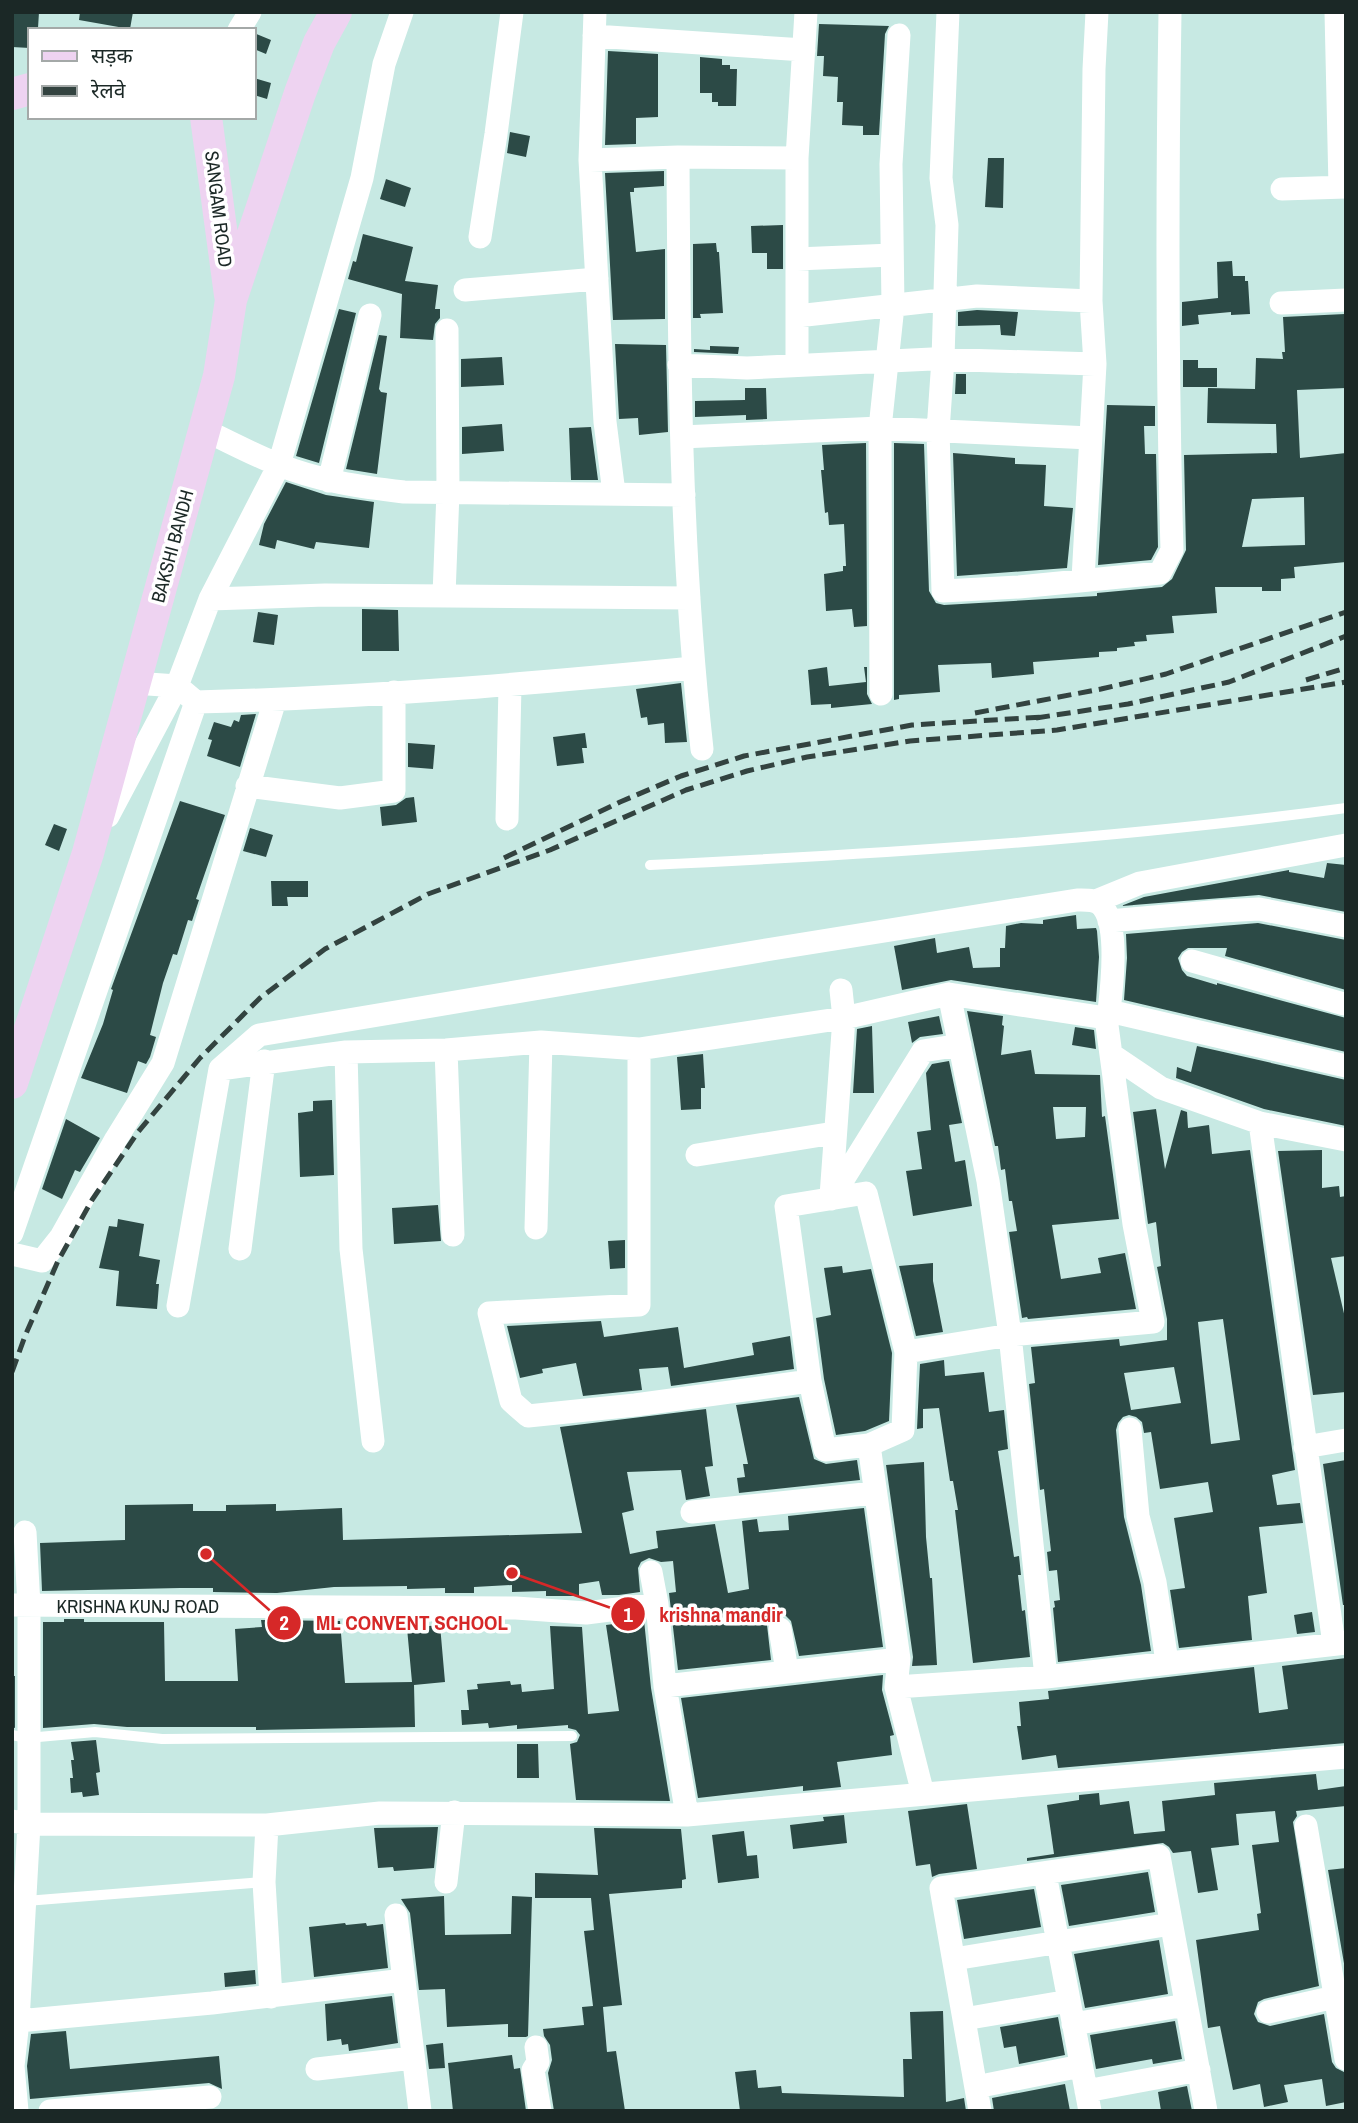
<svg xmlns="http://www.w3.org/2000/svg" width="1358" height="2123" viewBox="0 0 1358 2123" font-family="'Archivo Narrow','Noto Sans Devanagari',sans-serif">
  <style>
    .building { fill: #2c4a46; fill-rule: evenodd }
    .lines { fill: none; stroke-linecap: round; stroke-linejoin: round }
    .lane { stroke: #fff; stroke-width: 10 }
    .street { stroke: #fff; stroke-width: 23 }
    .secondary { stroke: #eed3f1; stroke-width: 32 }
    .rail { stroke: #334340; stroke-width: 5; stroke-dasharray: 14 7; stroke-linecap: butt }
    .labels { text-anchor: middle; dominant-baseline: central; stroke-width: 7; stroke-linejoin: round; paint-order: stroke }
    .street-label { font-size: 19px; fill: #1b2826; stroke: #fff }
    .leader { fill: none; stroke: #d62828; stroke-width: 2.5 }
    .callout-dot { fill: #d62828; stroke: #fff; stroke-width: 2.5 }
    .mark-label { font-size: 21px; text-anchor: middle; font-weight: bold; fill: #fff }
    .callout-label { font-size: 21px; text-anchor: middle; font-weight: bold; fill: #d62828; stroke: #fff; stroke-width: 7; stroke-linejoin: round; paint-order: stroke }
  </style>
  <rect width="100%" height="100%" fill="#c7e9e3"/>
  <path class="building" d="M12,12H39L38,28H30V48L12,47Z
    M80,12H133L130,29L79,20Z
    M819,24L889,26L885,34L879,135H863V126L842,125L843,102H837L838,77L823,76L824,56H817Z
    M254,33L271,40L266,54L254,49Z
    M608,51L658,54V117L636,118V144L605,145Z
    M700,57L722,59V65H730V69H737L736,106H718V102H712V93H700Z
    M254,78L271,83L267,99L254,95Z
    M510,132L530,136L526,157L507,153Z
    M988,158H1004L1003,208L985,207Z
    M664,171V186L634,188V192H630L636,252L665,249V319L613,320L605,173Z
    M386,179L411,188L405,207L380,199Z
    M783,225V269H767V253H752L751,226Z
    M363,234L413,247L405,281L438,285L435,309H440V318L435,324L433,340L400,338L402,294L348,279L353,261L356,262Z
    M716,243L717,252H719L723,313L700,314L701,318H693V244Z
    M1232,261L1233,276H1245V281H1248L1250,314L1231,315V312L1198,315L1199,324L1182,326V302L1218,298L1217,262Z
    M339,309L356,313L319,463L296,456Z
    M977,310L1018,312L1015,336L1001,335L1000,325L958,326V312Z
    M1345,314L1346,388L1297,390L1300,458L1346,453V562L1294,567L1295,578L1281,579V591H1262V587H1215L1217,613L1172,616L1174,633L1146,635L1147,641L1134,642L1135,646L1117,648V651L1099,652V657L1033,662L1034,674L992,678L991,663L938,665L940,692L899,695V699L894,700V443L924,444L929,591L936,603L944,605L1097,596V593L1162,587L1172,579L1186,550L1184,455L1277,453L1276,424L1207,423L1208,388L1255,389L1256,358L1283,359L1282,352H1285L1283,317ZM1304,497L1305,545L1242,547L1252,499Z
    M379,335L387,336L379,389L381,392L387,393L377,474L346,469Z
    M615,344L666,345L668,432L639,435L638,418L619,419Z
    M710,346L739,347L738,354L694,352V349L710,350Z
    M502,357L504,385L461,387V359Z
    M1183,360H1198V368H1217V387H1183Z
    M956,374H966V394H955Z
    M745,388H766L767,419L746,420V415L695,417V401L745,400Z
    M1107,405L1155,406V426H1144L1145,454H1156L1158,547L1151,560L1098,565Z
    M502,424L504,451L462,454V427Z
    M591,427L598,480H571L569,428Z
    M866,443L867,626L854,627L852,609L826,611L824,574L843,571V566H846L844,524L829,525L828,512L825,513L821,470H824L822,445Z
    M953,453L1015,458V464L1046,465L1044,506L1073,508L1067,568L957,576Z
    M286,482L326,495L374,502L369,548L316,542L314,549L277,540L275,549L259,545L264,524Z
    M362,609L398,610L399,651H362Z
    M258,612L278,615L274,645L253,642Z
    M827,667L829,686L866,682L864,667H867V694L872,704L831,708V704L811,705L808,670Z
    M681,683L687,742L665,743L664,723L648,725L647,717L641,718L636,689Z
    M256,714L240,767L207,756L212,740L208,739L214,722L231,727L234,720L239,722L241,715Z
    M585,733L587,748H582L584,763L557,766L553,737Z
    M408,743L435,745L433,769L408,767Z
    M414,797L417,822L382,826L380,807L396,805L406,798Z
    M180,801L225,815L196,899L199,900L192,921L188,920L177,955L173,954L163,983L150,1035L156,1037L150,1057L146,1064L138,1061L127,1093L81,1078L103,1024L113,990L111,989Z
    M54,824L67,829L59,851L45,845Z
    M250,828L273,835L266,857L243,851Z
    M1327,863L1346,865V912L1259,895L1121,906L1144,897L1289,870V872L1324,878Z
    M271,881H308V897H287L288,906H272Z
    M1076,915L1077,929L1096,928L1097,931L1099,957L1096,1002L951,980L902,990L894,946L935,938L937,953L969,947L973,968L1000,967V948H1005L1006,926L1021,923L1043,924V920Z
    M1258,923L1346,940V990L1225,956L1227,948H1188L1182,952L1178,958L1182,970L1187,976L1217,985V983L1346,1018V1052L1124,1000L1127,958L1126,934Z
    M967,1011L1003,1016L1002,1025L1004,1026L1001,1055L1031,1050L1035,1074L1100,1075L1102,1117L1105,1116L1119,1219L1052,1225L1061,1279L1101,1273L1098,1258L1125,1253L1136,1309L1028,1319L1027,1317L1022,1318L1009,1232L1017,1231L1012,1201H1009L1005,1169L1001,1170L998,1146H995ZM1053,1107H1086L1085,1137L1056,1139Z
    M939,1016L943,1034L920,1037L912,1043L908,1022Z
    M872,1026L874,1093H853L857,1029Z
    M1075,1027L1094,1030L1096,1049L1072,1045Z
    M1197,1046L1346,1080V1126L1264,1109L1176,1078L1177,1067L1191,1072Z
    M703,1054L705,1088H701V1109L681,1110L677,1057Z
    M949,1061L962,1123L949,1125L955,1162L965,1160L972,1206L913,1216L906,1171L922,1169L917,1132L931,1130L926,1073L932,1064Z
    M332,1100L334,1175L300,1177L298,1113L313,1111V1101Z
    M1156,1109L1165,1169L1181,1110L1187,1112L1188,1128L1209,1125L1212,1154L1250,1150L1295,1470L1272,1475L1277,1505L1300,1503L1303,1523L1259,1527L1267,1593L1248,1596L1252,1640L1179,1648L1170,1590L1185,1588L1174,1518L1213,1512L1208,1482L1160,1489L1151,1432L1144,1433L1142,1422L1136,1417L1129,1415L1123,1417L1118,1423L1116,1430L1124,1517L1141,1585L1151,1651L1058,1662L1053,1608L1055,1607L1054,1601L1060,1600L1057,1570L1049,1571L1047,1552L1051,1551L1044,1489L1040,1490L1029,1384L1035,1383L1031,1347L1119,1339L1120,1346L1167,1340V1319L1157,1267L1161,1266L1156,1222L1148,1224L1133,1112ZM1223,1319L1240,1440L1211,1444L1198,1322ZM1174,1367L1181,1403L1131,1410L1124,1373Z
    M66,1119L100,1138L80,1172L75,1170L62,1199L42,1189Z
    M1322,1150V1188L1339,1186L1340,1197L1346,1196V1256L1331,1258L1346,1322V1392L1313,1395L1278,1151Z
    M438,1205L441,1241L394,1244L392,1208Z
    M118,1219L144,1224L139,1256L160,1260L156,1284H159L157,1309L116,1306L119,1271L99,1268L109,1226L117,1227Z
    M625,1240V1268L610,1269L608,1241Z
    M933,1263V1281L943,1332L916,1336L899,1266Z
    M842,1266L843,1273L871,1269L892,1353L889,1421L865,1431L836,1435L824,1379L816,1318L831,1315L824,1268Z
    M601,1321L604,1337L678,1327L684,1368L754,1355L752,1343L790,1336L794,1369L671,1386L668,1367L639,1369L642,1390L583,1396L576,1363L542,1369L543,1373L520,1378L507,1326Z
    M944,1360L945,1376L984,1372L989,1412L1004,1410L1008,1449L998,1451L1014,1557L1019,1556L1021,1575H1018L1022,1611L1025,1610L1030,1657L973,1663L955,1510H958L953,1481H950L939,1408L923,1409V1428L917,1429L920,1364Z
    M799,1397L814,1459L826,1464L857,1460L860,1480L739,1493L737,1478L745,1477L743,1464H748L736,1405Z
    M706,1409L713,1466L705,1467L710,1496L686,1500L681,1470L627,1472L634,1510L622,1513L630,1554L658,1548L656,1531L715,1524L728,1593L749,1589L742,1521L757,1519L759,1532L789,1530L788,1516L864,1508L883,1647L799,1656L791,1621L786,1616L778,1615L772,1618L767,1625L771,1660L678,1670L669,1593L676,1592L673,1561L661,1562L649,1558L641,1562L638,1568L640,1592L619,1595H602L599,1581L579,1584V1596H546V1591L512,1592V1585L474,1587V1593H445V1588L407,1589V1586L334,1587L277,1593L213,1592V1588H180L42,1591L40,1543L125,1540V1505L193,1504V1511H226V1505L276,1504V1511L342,1508L343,1540L582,1533L560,1427Z
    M1346,1460V1605H1343L1323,1464Z
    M924,1462L926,1537L930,1578H932L937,1665L912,1666L913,1657L886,1465Z
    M1312,1612L1315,1632L1297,1634L1294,1615Z
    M64,1619H84V1622H164L165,1681H238L235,1629L262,1627L261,1620L340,1621L345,1683L412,1682L407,1628L440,1625L445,1682L414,1685L415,1727L256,1730V1727H127L94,1724L43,1728V1622H64Z
    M644,1620L651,1688L670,1801L576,1800L570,1744L577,1742L580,1735L576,1730L568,1728V1725L517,1729V1725L489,1728L488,1723L462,1725L461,1710H469L467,1690L478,1689L477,1684L510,1681L511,1685L521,1684L522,1692L554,1689L550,1626L582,1627L588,1714L619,1711L606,1625Z
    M1346,1658V1743L1058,1768L1056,1755L1022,1760L1017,1726H1021L1019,1702L1049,1699L1048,1691L1254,1667L1259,1713L1288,1709L1282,1666Z
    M883,1675L882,1690L894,1735L890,1736L892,1755L837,1762L841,1787L803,1791V1786L698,1798L681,1698Z
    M12,1676H15V1728L12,1727Z
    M96,1740L100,1772L96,1773L99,1795L83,1797L82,1792L71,1793L70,1778H73L71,1760H74L71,1742Z
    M517,1744H538L539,1778H517Z
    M1316,1774L1318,1790L1346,1786V1806L1296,1811L1297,1816L1293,1822L1319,1986L1264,1999L1258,2002L1254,2014L1258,2022L1270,2026L1324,2014L1332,2062L1336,2068L1346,2073V2102L1326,2106L1322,2079L1284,2085L1288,2102L1264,2107L1260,2084L1233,2090L1220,2026L1208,2028L1196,1940L1259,1930L1257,1914L1261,1913L1252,1845L1279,1842L1275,1811L1236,1814L1239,1845L1211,1848L1218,1890L1198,1893L1191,1851L1173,1853L1169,1847L1163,1843L1027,1861V1858L1054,1854L1047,1805L1079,1800V1795L1099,1793L1100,1805L1129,1801L1134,1834L1165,1831L1162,1801L1215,1795L1214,1783Z
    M967,1804L977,1869L939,1874L932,1877L930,1864L916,1866L908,1811Z
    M844,1815L847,1843L793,1849L790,1825L824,1821L823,1817Z
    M438,1827L434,1868L394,1871L393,1867L378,1868L374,1828Z
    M594,1828L681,1829L686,1879L682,1880V1888L609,1894L622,2005L603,2007L607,2052L616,2051L625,2111H554L548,2073L552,2060L550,2045L544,2036L543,2029L584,2025L582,2007L593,2006L584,1931L594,1930L591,1898H535V1873L598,1875Z
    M744,1831L747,1856L757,1855L759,1878L718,1883L712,1835Z
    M1346,1868V1975L1328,1870Z
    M1148,1872L1155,1912L1069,1926L1061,1885Z
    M1034,1889L1041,1927L964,1939L957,1900Z
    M444,1896L445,1935L511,1934L512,1896L532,1897L528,2036L526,2037H508V2024L447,2027L445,1989L419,1990L410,1913L401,1899Z
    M345,1923L346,1925L366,1923L367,1926L383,1924L388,1968L314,1977L309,1927Z
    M1159,1940L1168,1994L1085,2008L1074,1954Z
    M255,1970L256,1984L225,1987L224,1973Z
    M392,1996L398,2043L349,2051L348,2044L342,2045L341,2039L327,2041L325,2004Z
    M943,2011L946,2102L964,2098L966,2111H740L735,2072L756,2070L758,2088L781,2086L782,2093L904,2097L903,2059H912L910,2012Z
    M1058,2017L1065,2055L1019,2064L1016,2046L1004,2048L1000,2027Z
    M1175,2021L1182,2059L1153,2064L1152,2059L1096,2069L1090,2035Z
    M66,2031L70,2069L219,2056L222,2089L209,2083L30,2099L27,2066L31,2034Z
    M443,2043L445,2068L429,2069L426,2045Z
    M512,2055L514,2069L520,2068L526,2111H453L448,2063Z
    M1065,2084L1070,2111H994L992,2098Z
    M1187,2086L1192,2111H1161L1158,2092Z"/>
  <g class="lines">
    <path class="lane" d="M650,865C883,854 1115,839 1346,808
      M12,1735L27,1738L95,1732L162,1739L572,1736
      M26,1901L264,1882"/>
    <path class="street" d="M595,12L590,160L605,422L614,493
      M948,12L941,178L947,225L943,359L938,431L943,591L1019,587L1160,573L1172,550C1167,371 1167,192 1170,12
      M1336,12L1340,187
      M239,30L250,12
      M594,36L804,50
      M590,160L678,157
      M1282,189L1346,187
      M480,237L496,134L512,12
      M797,259L892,255
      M465,290L597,279
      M1281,303L1346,300
      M797,316L977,296L1091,301
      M797,364V158L806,12
      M679,365L747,368L932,359L1095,364
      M204,430C228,441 252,454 277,464C318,481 361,487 404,492L684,495
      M682,437L880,428L1090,438
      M329,481L370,315
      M1083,579L1095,364L1091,301L1094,69L1097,12
      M444,595L448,492L447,330
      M210,599L325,595L689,598
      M134,683L177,686L196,702C362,698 527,684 693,668
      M881,694L880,428L893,306L891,164L899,35
      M702,749C680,553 679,355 678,157L797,158
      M247,786L340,798L394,791V692
      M108,816L177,686L210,599L279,465L362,178L384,64L402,12
      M507,819L510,686
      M1096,901L1140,883L1346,845
      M1109,921L1222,911L1259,909L1346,926
      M1192,961L1344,1004
      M949,994L988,1181L1010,1335L1046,1677
      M1109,1011L1346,1066
      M639,1049V1305L489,1313L511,1401L528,1416L635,1405L810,1381
      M446,1050L453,1235
      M346,1052L351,1249L373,1441
      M1112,1055L1161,1088L1260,1123L1346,1140
      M220,1069L346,1052L446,1050L541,1042L639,1049L844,1018L949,994L1106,1018
      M1260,1123L1334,1644
      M697,1155L834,1133
      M866,1193L906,1352L903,1430L869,1445L825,1450L810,1381L786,1206Z
      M831,1196L844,1018L841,990
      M831,1199L923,1051L960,1045
      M536,1228L541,1042
      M12,1233L196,702
      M240,1249L264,1061
      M12,1254L42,1261L61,1237L116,1139L163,1063L275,700
      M178,1306L220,1069L259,1035L772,949L1077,900C1086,900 1097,899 1103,907C1119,928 1112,986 1109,1011L1106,1018L1134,1224L1153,1322L1010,1335L906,1352
      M1130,1429L1138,1516L1155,1582L1167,1662
      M869,1445L899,1659L896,1687L923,1794
      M1305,1447L1346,1440
      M692,1512L874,1493
      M651,1572L657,1604L665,1686L687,1815
      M12,1605L516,1608L586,1613L657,1604
      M780,1629L787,1671
      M665,1686L899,1659
      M896,1687L1046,1677L1346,1643
      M12,1821L29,1824L267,1825L380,1813L687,1815L1346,1757
      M267,1825L264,1882L271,1997
      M1306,1826L1346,2059
      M1045,1874L1090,2111
      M446,1882L454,1812
      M396,1915L420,2111
      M954,1959L1171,1924
      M1268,2012L1335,1997
      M964,2019L1069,2001
      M18,2021L212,2003L404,1980
      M1073,2024L1186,2005
      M536,2047L538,2062L533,2070L540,2111
      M317,2069L413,2058
      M976,2087L1081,2066
      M1086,2091L1199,2070
      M17,2111L13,2066L18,2021L29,1824V1606L25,1532
      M50,2111L210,2097
      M980,2111L941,1888L1159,1856L1206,2111"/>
    <path class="secondary" d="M12,94L30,89
      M206,117L230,295
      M12,1083L88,853L219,376L231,300L300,93L319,43L336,12"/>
    <path class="rail" d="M1306,680L1346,668
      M975,713L1101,689L1166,674L1346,612
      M1036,718L1128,704L1229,682L1346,636
      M504,858L620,802L681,776L744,756L912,725L1043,717
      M12,1372L25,1336L58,1261L92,1200L138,1132L200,1058L260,998L325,949L428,894L550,850L686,790L747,771L807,757L910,741L1057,730L1346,682"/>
  </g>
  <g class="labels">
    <g class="street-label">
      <text transform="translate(219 209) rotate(83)">SANGAM ROAD</text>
      <text transform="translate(172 546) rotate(-75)">BAKSHI BANDH</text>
      <text x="138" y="1606">KRISHNA KUNJ ROAD</text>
    </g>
  </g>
  <path class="leader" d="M512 1573L628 1614M206 1554L284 1623"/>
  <g class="callout-dot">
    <circle cx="512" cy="1573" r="7"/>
    <circle cx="206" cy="1554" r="7"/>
    <circle cx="628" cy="1614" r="18"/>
    <circle cx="284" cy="1623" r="18"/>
  </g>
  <g class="mark-label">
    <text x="628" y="1622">1</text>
    <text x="284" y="1630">2</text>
  </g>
  <g class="callout-label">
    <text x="721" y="1622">krishna mandir</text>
    <text x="412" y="1630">ML CONVENT SCHOOL</text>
  </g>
  <rect width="1358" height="2123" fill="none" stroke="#1b2826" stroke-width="28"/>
  <rect x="28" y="28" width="228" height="91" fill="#ffffff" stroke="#a4a9a8" stroke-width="2"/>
  <rect x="42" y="51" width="35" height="10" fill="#eed3f1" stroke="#a4a9a8" stroke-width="2"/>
  <text x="91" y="63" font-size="21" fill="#1b2826">सड़क</text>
  <rect x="42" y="86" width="35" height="10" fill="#334340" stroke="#a4a9a8" stroke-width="2"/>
  <text x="91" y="98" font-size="21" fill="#1b2826">रेलवे</text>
</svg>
